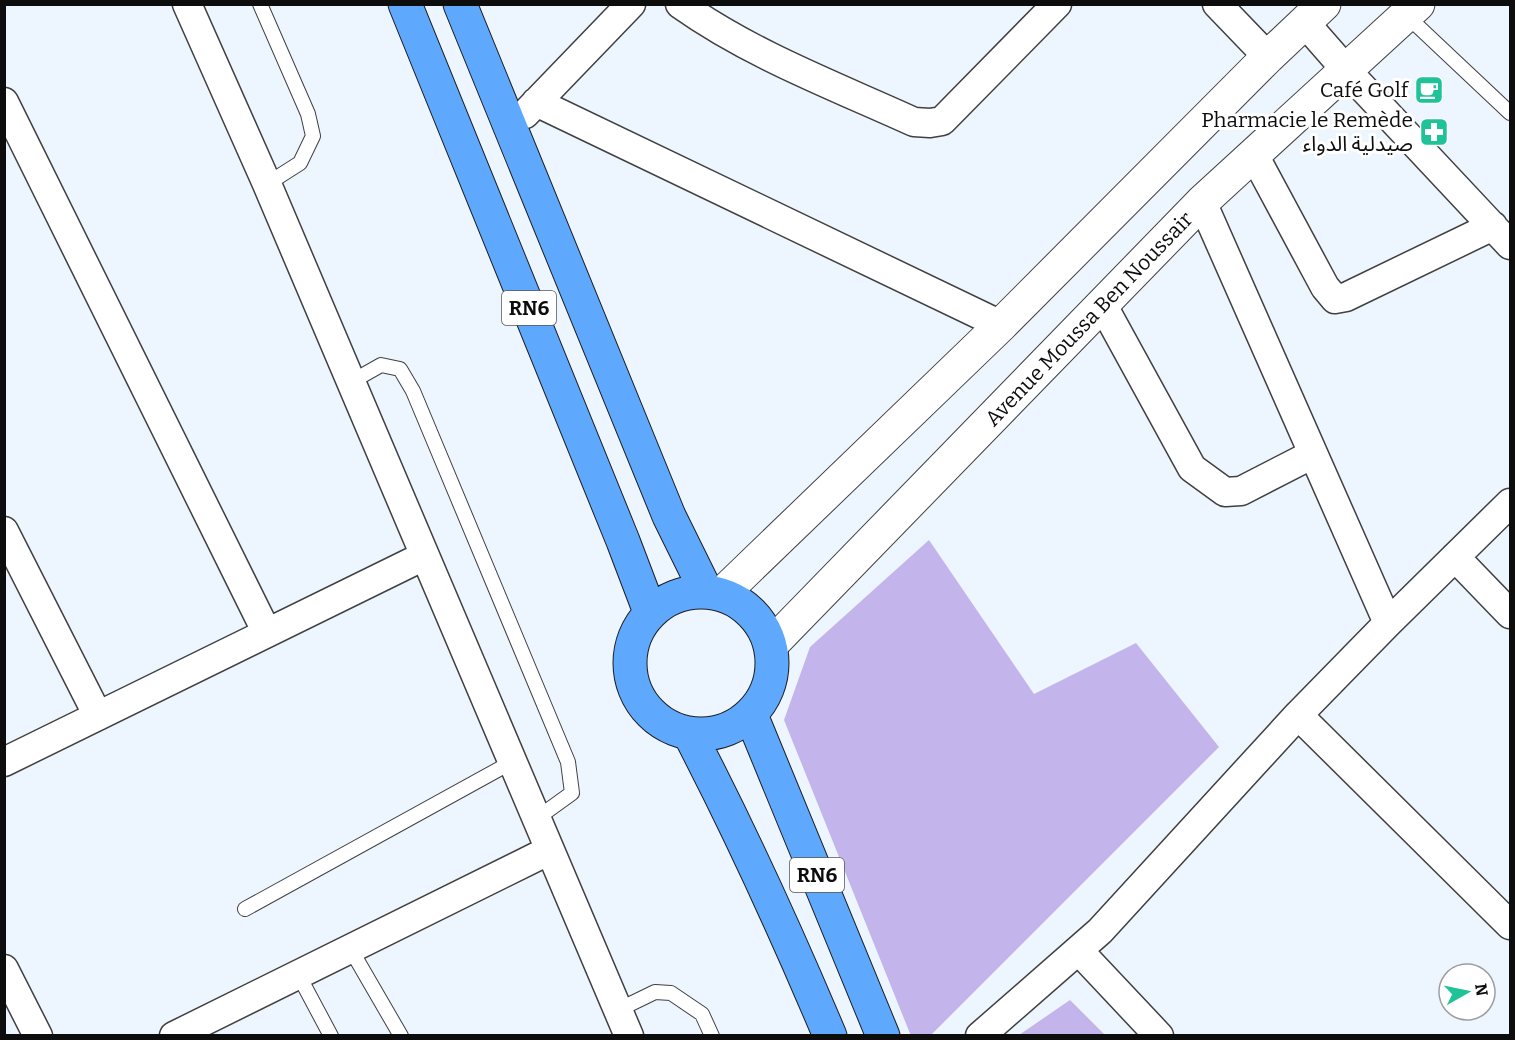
<svg xmlns="http://www.w3.org/2000/svg" width="1515" height="1040" viewBox="0 0 1515 1040" font-family="Bitter,'Noto Sans Arabic',serif">
  <style>
    .green { fill: #c3b5eb }
    .lines { fill: none; stroke-linecap: round; stroke-linejoin: round }
    .service-casing { stroke: #404040; stroke-width: 16 }
    .minor-casing { stroke: #404040; stroke-width: 31 }
    .tertiary-casing { stroke: #404040; stroke-width: 35 }
    .primary-casing { stroke: #1e1e1e; stroke-width: 35 }
    .service { stroke: #fff; stroke-width: 14 }
    .minor { stroke: #fff; stroke-width: 28 }
    .tertiary { stroke: #fff; stroke-width: 33 }
    .primary { stroke: #5ea8fe; stroke-width: 33 }
    .labels { text-anchor: middle; dominant-baseline: central; stroke-width: 6; stroke-linejoin: round; paint-order: stroke }
    .shield { fill: #fff; stroke: #565656; stroke-width: 1.5 }
    .shield-label { font-size: 20px; font-weight: bold; fill: #0d0d0d }
    .poi-label { font-size: 21px; fill: #0d0d0d; stroke: #fff; text-anchor: end }
    .street-label { font-size: 21px; fill: #0d0d0d; stroke: #fff }
  </style>
  <rect width="100%" height="100%" fill="#edf5ff"/>
  <path class="green" d="M929,540L1034,694L1136,643L1219,747L931,1035L911,1036L784,720L810,647Z
    M1070,1000L1105,1035H1019Z"/>
  <g class="lines">
    <g class="service-casing">
      <path id="service" d="M260,4L308,114L313,136L300,163L267,184
        M1407,16L1510,113
        M351,382L381,365L400,369L413,391L568,762L572,793L536,819
        M245,909L512,762
        M350,948L401,1036
        M298,974L331,1036
        M618,1010L655,992L671,993L702,1014L712,1036"/>
    </g>
    <g class="minor-casing">
      <path id="minor" d="M187,4L267,184L629,1036
        M680,4C752,55 835,86 914,122L930,123L942,121L1057,4
        M1217,4L1268,57
        M1305,23L1347,71L1510,245
        M4,102L267,633
        M536,102L1001,325
        M525,114L631,4
        M1254,155L1325,287L1335,299L1346,297L1493,226
        M1202,202L1388,623
        M1102,304L1192,468L1225,492L1241,491L1313,454
        M4,531L98,716
        M1455,557L1510,614
        M1298,715L1510,925
        M4,762L424,556
        M1079,951L1159,1036
        M4,969L38,1036
        M174,1036L550,850
        M980,1036L1100,931L1298,715L1388,623L1510,503"/>
    </g>
    <g class="tertiary-casing">
      <path id="tertiary" d="M722,594L1001,325L1268,57L1324,4
        M771,645L1202,202L1418,4"/>
    </g>
    <g class="primary-casing">
      <path id="primary" d="M405,4L623,541L650,612
        M460,4L669,516L706,591
        M630 663a71 71 0 1 1 142 0a71 71 0 1 1-142 0Z
        M751,715L883,1036
        M690,735C741,833 787,934 830,1036"/>
    </g>
    <use href="#service" class="service"/>
    <use href="#minor" class="minor"/>
    <use href="#tertiary" class="tertiary"/>
    <use href="#primary" class="primary"/>
  </g>
  <defs>
    <g id="cafe-square" transform="scale(1.5)"><rect x="-9" y="-9" width="18" height="18" rx="4" fill="#1fc397" stroke="#fff"/><path d="M-5.5-4.5H6V0H3Q3 3.5 0 3.5H-2.5Q-5.5 3.5-5.5 0ZM3-3.2v2h1.7v-2ZM-6 4.5H4V6H-6Z" fill="#fff"/></g>
    <g id="pharmacy-square" transform="scale(1.5)"><rect x="-9" y="-9" width="18" height="18" rx="4" fill="#1fc397" stroke="#fff"/><path d="M-2-6h4v4h4v4h-4v4h-4v-4h-4v-4h4Z" fill="#fff"/></g>
  </defs>
  <g fill-rule="evenodd">
    <use href="#cafe-square" x="1429" y="90"/>
    <use href="#pharmacy-square" x="1434" y="132"/>
  </g>
  <g class="labels">
    <g class="shield">
      <rect x="502" y="291" width="54" height="34" rx="4.5"/>
      <rect x="790" y="858" width="54" height="34" rx="4.5"/>
    </g>
    <g class="shield-label">
      <text x="529" y="308">RN6</text>
      <text x="817" y="875">RN6</text>
    </g>
    <g class="poi-label">
      <text x="1408" y="90">Café Golf</text>
      <text x="1413" y="120">Pharmacie le Remède<tspan x="1413" dy="24">صيدلية الدواء</tspan></text>
    </g>
    <g class="street-label">
      <text transform="translate(1089 319) rotate(-46)">Avenue Moussa Ben Noussair</text>
    </g>
  </g>
  <rect width="1515" height="1040" fill="none" stroke="#0d0d0d" stroke-width="12"/>
  <g transform="translate(1467 992) rotate(81)"><circle r="28" fill="#ffffff" stroke="#9e9e9e" stroke-width="1.5"/>
  <path d="M0-4.5L10 22L0 15L-10 22Z" fill="#1fc397"/>
  <text y="-9" font-size="16" font-weight="bold" text-anchor="middle" fill="#0d0d0d">N</text>
  </g>
</svg>
